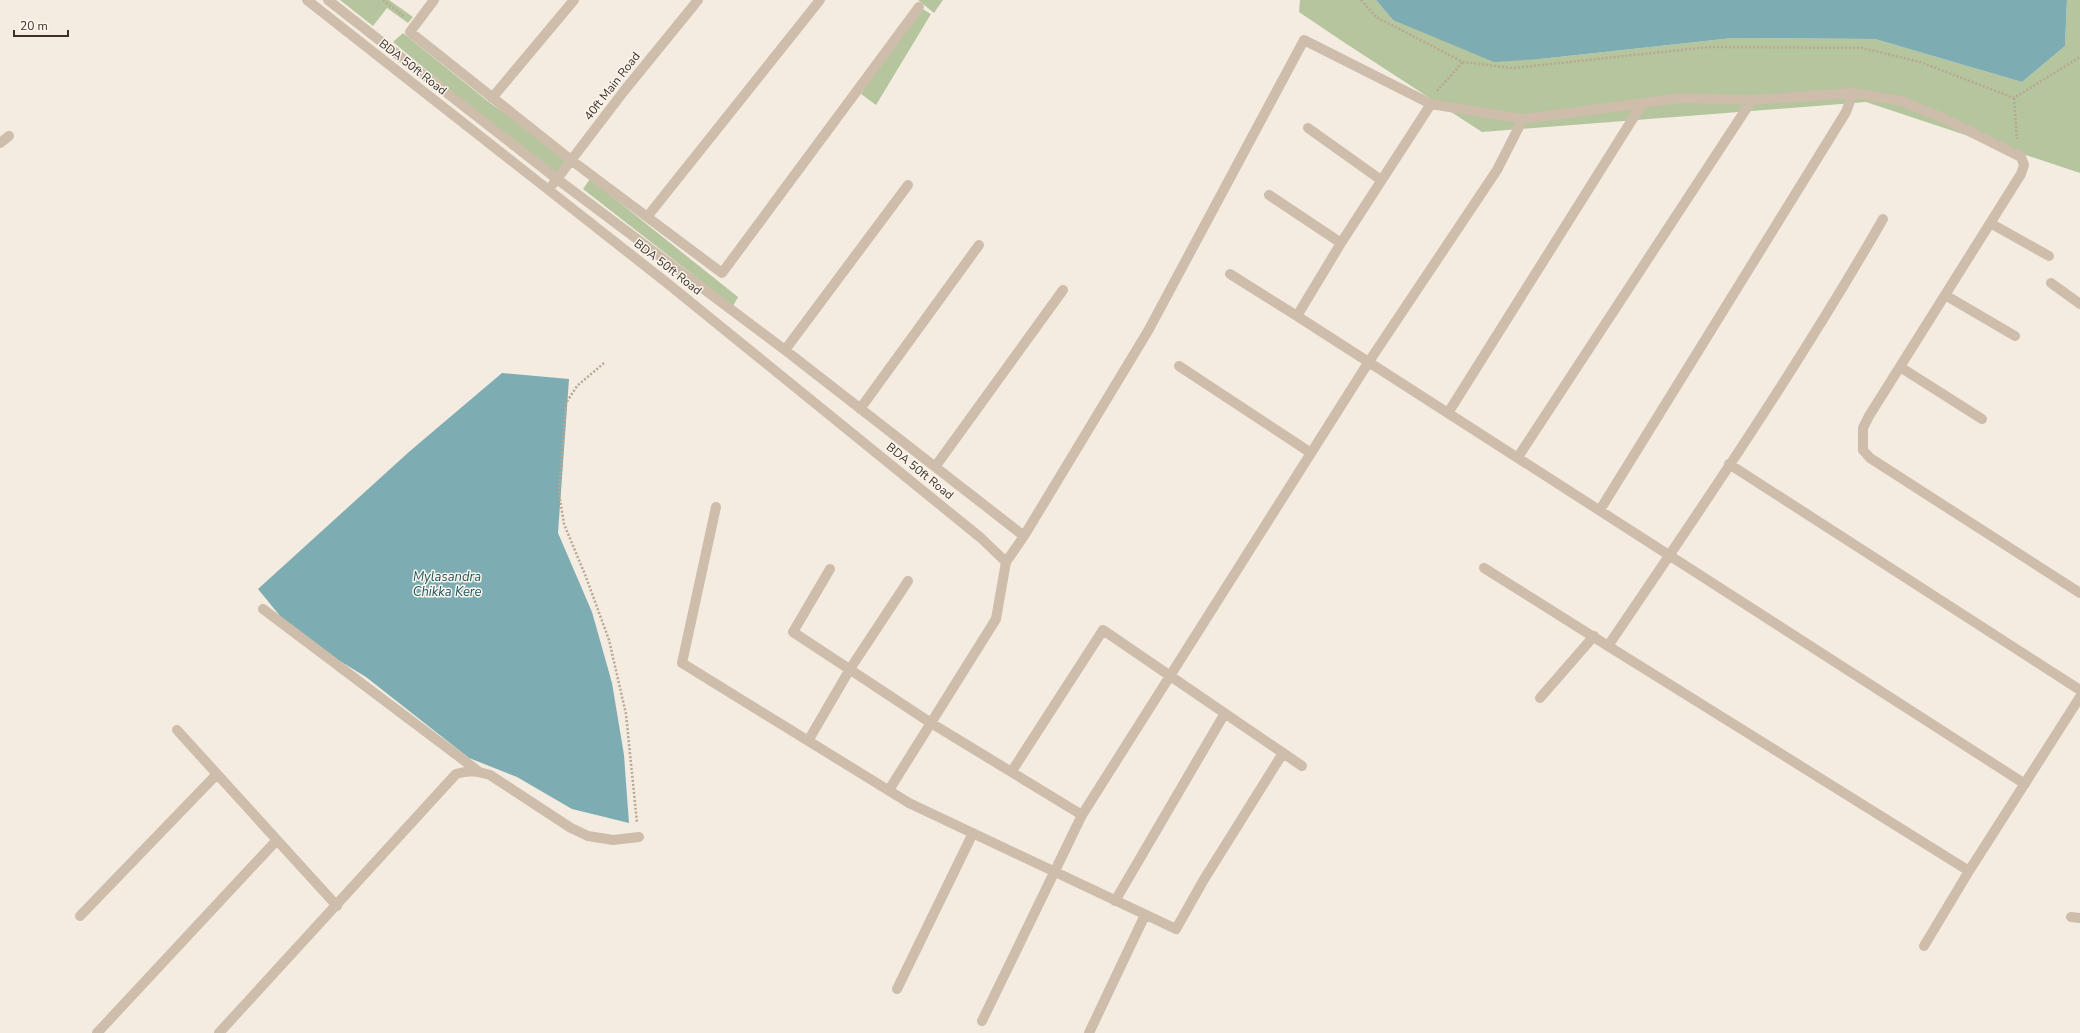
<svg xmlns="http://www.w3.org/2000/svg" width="2080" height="1033" viewBox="0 0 2080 1033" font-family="'Nunito Sans',sans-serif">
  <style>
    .green { fill: #b5c59e }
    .water { fill: #7dadb3 }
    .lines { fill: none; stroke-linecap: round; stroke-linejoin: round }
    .path { stroke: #b9a794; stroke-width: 2.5; stroke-dasharray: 2 2; stroke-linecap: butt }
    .service { stroke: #cdbdaa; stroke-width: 10 }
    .minor { stroke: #cdbdaa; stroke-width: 10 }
    .labels { text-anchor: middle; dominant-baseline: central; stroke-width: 3; stroke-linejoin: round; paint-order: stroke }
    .street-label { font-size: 12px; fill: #3b302a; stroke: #fbf6ed }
    .water-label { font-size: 13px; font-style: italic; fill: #1d565f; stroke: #fbf6ed }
  </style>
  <rect width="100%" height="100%" fill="#f4ece0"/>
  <path class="green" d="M340,0H389L413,17L408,23L387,8L373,26Z
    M918,0H943L934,13Z
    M1300,0H1376L1393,20L1540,59L1733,38L1875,39L2022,82L2065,46L2067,0H2080V173L1866,102L1482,132L1342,41L1299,12Z
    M919,7L931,14L876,105L861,94Z
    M403,33L490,103L571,160L557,179L393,42Z
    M590,179L738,297L733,306L583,189Z"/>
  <path class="water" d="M1376,0H2067L2065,46L2022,82L1875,39L1733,38L1540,59L1494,62L1393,20Z
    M502,373L569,379L558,533L592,612L612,683L624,755L629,823L572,809L517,777L469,758L366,677L294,633L258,589L410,451Z"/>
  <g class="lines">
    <path class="path" d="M383,0L405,17
      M1361,0L1376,17L1463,62L1513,68L1709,47L1862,48L1920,62L2014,98L2080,57
      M1437,91L1463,62
      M2014,98L2017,139
      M604,363L577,386L566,403L559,493L564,524L586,577L609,640L626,714L637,823"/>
    <path class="service" d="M1484,568L1608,646
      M263,609L478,771"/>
    <path class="minor" d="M307,0L667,283L981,538L1006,562
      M328,0L557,179L785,350L1024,536
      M434,0L410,32L571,160L722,273L919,7
      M492,98L574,0
      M1431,104L1341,243L1297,316L2025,784
      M1308,128L1381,180
      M0,143L9,136
      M553,184L624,91L698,0
      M1269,195L1341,243
      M647,217L820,0
      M1883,219C1799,365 1703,506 1608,646L1969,871L2080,697
      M1990,223L2049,256
      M1230,274L1297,316
      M2051,283L2080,304
      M1945,295L2015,336
      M785,350L908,185
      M1179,366L1311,453
      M1900,367L1982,419
      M860,409L979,245
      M1448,413L1642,104
      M1518,457L1752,100
      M1729,464L2080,690
      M935,467L1063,290
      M716,507L682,663L909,803L1176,929L1203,881L1283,753
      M1600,510L1846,112L1853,93
      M830,569L793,632L931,723L1082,815L1368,363L1497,170L1523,119
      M1540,698L1594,636
      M177,730L337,906
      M808,741L850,669L908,581
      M1012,771L1103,630L1302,766
      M889,790L996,619L1006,562L1024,536L1148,331L1304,40L1431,104L1523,119L1681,98L1752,100L1853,93L1901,101L1943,118L2021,157L2024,165L2021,174L1869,416L1863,428V450L1870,458L2080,593
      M1115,901L1225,713
      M80,916L217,774
      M2071,917L2080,918
      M1924,946L1969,871
      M897,989L973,833
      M982,1021L1082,815
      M97,1033L276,841
      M219,1033L456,774C469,770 477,771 490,775L571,828L588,836L613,840L639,837
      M1089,1033L1145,915"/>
  </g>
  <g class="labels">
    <g class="street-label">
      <text transform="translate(413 67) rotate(38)">BDA 50ft Road</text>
      <text transform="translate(612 86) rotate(-52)">40ft Main Road</text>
      <text transform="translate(668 267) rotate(38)">BDA 50ft Road</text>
      <text transform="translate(920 471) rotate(39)">BDA 50ft Road</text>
    </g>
    <g class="water-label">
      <text x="447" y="577">Mylasandra<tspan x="447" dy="15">Chikka Kere</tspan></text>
    </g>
  </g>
  <path d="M14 30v6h54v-6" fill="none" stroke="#3b302a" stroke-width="2"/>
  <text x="20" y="30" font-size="12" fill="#3b302a" stroke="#fbf6ed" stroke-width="3" paint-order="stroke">20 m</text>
</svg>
